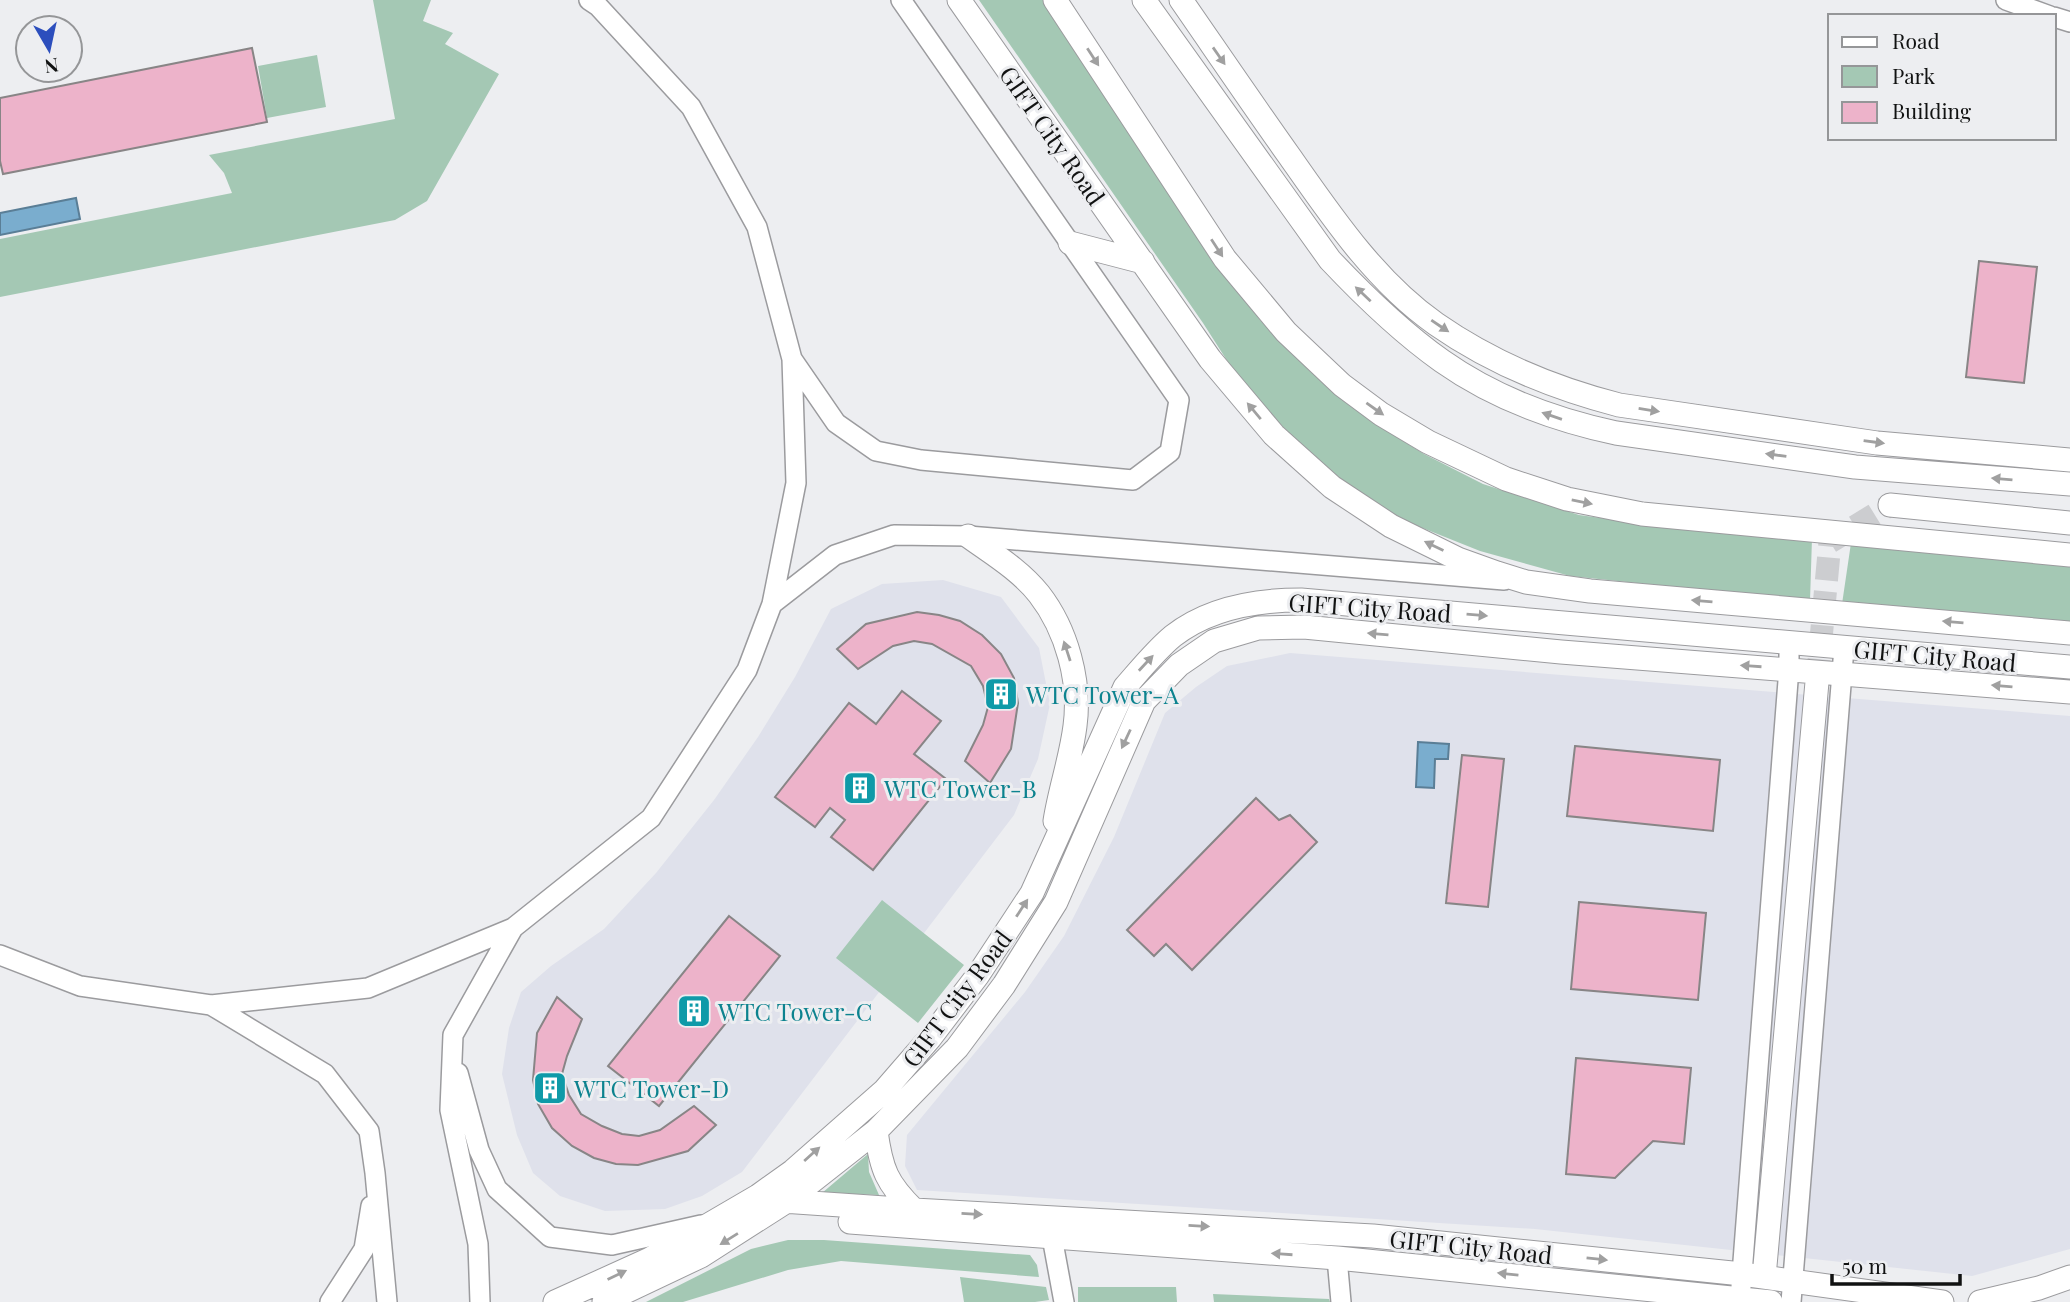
<svg xmlns="http://www.w3.org/2000/svg" width="2070" height="1302" viewBox="0 0 2070 1302" font-family="'Playfair Display',serif">
  <style>
    .built { fill: #dfe1eb }
    .green { fill: #a4c8b4 }
    .water { fill: #7aadce; stroke: #5a7e96; stroke-width: 2 }
    .building { fill: #edb3ca; stroke: #888586; stroke-width: 2 }
    .lines { fill: none; stroke-linecap: round; stroke-linejoin: round }
    .tertiary-tunnel { stroke: #cccdd0; stroke-width: 23; stroke-dasharray: 23 11; stroke-linecap: butt }
    .minor-casing { stroke: #9b9b9e; stroke-width: 22 }
    .tertiary-casing { stroke: #9b9b9e; stroke-width: 25 }
    .minor { stroke: #fff; stroke-width: 19 }
    .tertiary { stroke: #fff; stroke-width: 23 }
    .oneway { fill: #a0a0a0 }
    .labels { text-anchor: middle; dominant-baseline: central; stroke-width: 6; stroke-linejoin: round; paint-order: stroke }
    .street-label { font-size: 24px; fill: #111212; stroke: #edeef1 }
    .culture-label { font-size: 24px; fill: #0d838f; stroke: #edeef1; text-anchor: start }
  </style>
  <rect width="100%" height="100%" fill="#edeef1"/>
  <path class="built" d="M943,580L1001,597L1039,648L1050,704L1038,759L1014,815L742,1172L702,1196L665,1209L605,1211L560,1196L533,1173L517,1135L502,1074L509,1028L521,992L551,966L604,929L656,873L714,800L758,737L795,677L831,609L882,584Z
    M1290,653L2070,716V1249L1972,1276L1535,1229L917,1190L905,1166L907,1135L1025,992L1064,936L1114,837L1165,713L1196,687L1227,666Z"/>
  <path class="green" d="M373,0H431L423,21L453,33L445,44L499,74L427,201L395,220L0,297V239L232,193L224,173L209,155L395,119Z
    M979,0H1044L1260,320L1316,373L1374,423L1424,454L1483,484L1579,515L1695,531L1812,538L1810,601L1570,576L1480,551L1395,517L1350,488L1305,452L1249,395L1203,323Z
    M317,55L326,107L267,118L258,66Z
    M1851,543L2070,564V623L1842,604Z
    M882,900L964,965L918,1023L836,958Z
    M868,1154L869,1172L879,1195L822,1193Z
    M788,1240H824L1030,1255L1037,1265L1039,1277L841,1261L788,1270L683,1302H646L751,1249Z
    M960,1277L1046,1287L1049,1300L1035,1302H964Z
    M1078,1287H1176L1177,1302H1078Z
    M1213,1294L1329,1299L1330,1302H1214Z"/>
  <path class="water" d="M76,198L80,219L0,235V213Z
    M1418,742L1449,744L1448,759H1435L1434,788L1416,787Z"/>
  <path class="building" d="M252,48L267,122L3,174L0,161V98Z
    M1979,261L2037,267L2024,383L1966,377Z
    M917,612L939,615L960,621L982,635L1001,654L1014,678L1018,703L1011,749L990,783L965,761L983,725L988,707L983,686L971,666L932,644L914,641L893,646L858,669L837,649L866,624Z
    M902,691L941,721L914,754L946,779L873,870L831,837L845,820L830,808L815,827L775,797L849,703L876,724Z
    M1575,746L1720,760L1713,831L1567,816Z
    M1462,755L1504,759L1488,907L1446,903Z
    M1256,798L1279,820L1290,815L1317,842L1192,970L1166,944L1154,956L1127,930Z
    M1579,902L1706,913L1698,1000L1571,989Z
    M729,916L780,956L659,1106L608,1066Z
    M557,997L582,1019L567,1056L562,1074L569,1095L581,1114L602,1126L622,1134L639,1136L660,1130L694,1106L716,1125L688,1151L638,1165L616,1164L594,1158L572,1146L552,1128L538,1104L533,1080L537,1033Z
    M1576,1058L1691,1068L1684,1144L1653,1141L1615,1178L1566,1174Z"/>
  <g class="lines">
    <path class="tertiary-tunnel" d="M1817,682L1830,542L1890,505"/>
    <g class="minor-casing">
      <path id="minor" d="M2006,0L2050,16
        M2054,17L2070,22
        M792,359L836,423L876,451L921,460L1133,480L1170,452L1179,400L901,0
        M772,604L835,555L894,535L968,536L1504,580
        M0,955L80,986L211,1005L368,988L513,928L651,818L747,670L772,604L796,483L792,359L757,227L691,107L598,6L589,0
        M211,1005L325,1074L369,1131L375,1173L387,1302
        M458,1073L479,1150L497,1189L550,1237L612,1245L701,1225
        M1052,1237L1064,1302
        M1337,1258L1341,1302
        M1741,1287L1789,668V642
        M330,1302L364,1249L371,1206
        M480,1302L478,1244L450,1110L453,1035L513,928
        M1791,1302L1844,648"/>
    </g>
    <g class="tertiary-casing">
      <path id="tertiary" d="M959,0L1210,359L1274,435L1332,487L1391,526L1458,559L1497,573L1526,582L1590,591L2070,633
        M1055,0L1225,259L1286,332L1342,385L1381,414L1428,442L1506,479L1567,499L1642,514L2070,555
        M1144,0L1330,260C1364,296 1401,332 1442,361C1493,397 1555,420 1616,433L1855,467L2070,484
        M1181,0C1217,52 1253,105 1290,157C1332,217 1375,281 1436,324C1492,363 1553,388 1619,405L1877,443L2070,460
        M1070,243L1143,262
        M1890,505L2070,523
        M968,536C993,554 1020,570 1039,594C1067,630 1081,682 1075,726C1071,758 1060,789 1055,821
        M876,1131C881,1169 887,1184 914,1210
        M782,1201L914,1210L1373,1236L1742,1274L1942,1302
        M850,1222L1337,1258L1771,1302
        M1764,1277L1817,682
        M555,1302L650,1259L758,1196L793,1171L884,1091L930,1038L978,975L1032,893L1125,687C1140,670 1155,651 1173,636C1209,608 1258,600 1301,600L2070,667
        M604,1302L701,1256L787,1201L876,1131L957,1048L1004,985L1056,902L1144,701L1179,665L1214,641L1258,628L1304,627L1561,652L2070,692
        M1980,1302L2039,1288L2070,1277"/>
    </g>
    <use href="#minor" class="minor"/>
    <use href="#tertiary" class="tertiary"/>
  </g>
  <defs><path id="oneway-solid" d="M-6-.8H1V-3.2L6.5 0L1 3.2V.8H-6Z" transform="scale(1.75)"/></defs>
  <g class="oneway">
    <use href="#oneway-solid" transform="translate(1219 56) rotate(55)"/>
    <use href="#oneway-solid" transform="translate(1093 57) rotate(57)"/>
    <use href="#oneway-solid" transform="translate(1217 248) rotate(57)"/>
    <use href="#oneway-solid" transform="translate(1363 294) rotate(-137)"/>
    <use href="#oneway-solid" transform="translate(1440 326) rotate(34)"/>
    <use href="#oneway-solid" transform="translate(1375 409) rotate(35)"/>
    <use href="#oneway-solid" transform="translate(1649 410) rotate(9)"/>
    <use href="#oneway-solid" transform="translate(1254 411) rotate(-130)"/>
    <use href="#oneway-solid" transform="translate(1552 416) rotate(-161)"/>
    <use href="#oneway-solid" transform="translate(1874 442) rotate(8)"/>
    <use href="#oneway-solid" transform="translate(1776 455) rotate(-172)"/>
    <use href="#oneway-solid" transform="translate(2002 479) rotate(-175)"/>
    <use href="#oneway-solid" transform="translate(1582 502) rotate(11)"/>
    <use href="#oneway-solid" transform="translate(1434 546) rotate(-154)"/>
    <use href="#oneway-solid" transform="translate(1702 601) rotate(-175)"/>
    <use href="#oneway-solid" transform="translate(1477 615) rotate(5)"/>
    <use href="#oneway-solid" transform="translate(1953 622) rotate(-175)"/>
    <use href="#oneway-solid" transform="translate(1378 634) rotate(-175)"/>
    <use href="#oneway-solid" transform="translate(1067 651) rotate(-108)"/>
    <use href="#oneway-solid" transform="translate(1146 663) rotate(-47)"/>
    <use href="#oneway-solid" transform="translate(1751 666) rotate(-176)"/>
    <use href="#oneway-solid" transform="translate(2002 686) rotate(-175)"/>
    <use href="#oneway-solid" transform="translate(1126 739) rotate(115)"/>
    <use href="#oneway-solid" transform="translate(1022 908) rotate(-57)"/>
    <use href="#oneway-solid" transform="translate(812 1154) rotate(-42)"/>
    <use href="#oneway-solid" transform="translate(972 1214) rotate(3)"/>
    <use href="#oneway-solid" transform="translate(1199 1226) rotate(3)"/>
    <use href="#oneway-solid" transform="translate(729 1239) rotate(148)"/>
    <use href="#oneway-solid" transform="translate(1282 1254) rotate(-176)"/>
    <use href="#oneway-solid" transform="translate(1597 1259) rotate(6)"/>
    <use href="#oneway-solid" transform="translate(1508 1274) rotate(-174)"/>
    <use href="#oneway-solid" transform="translate(617 1275) rotate(-26)"/>
  </g>
  <defs>
    <g id="building-square" transform="scale(1.75)"><rect x="-9" y="-9" width="18" height="18" rx="4" fill="#0f9aa8" stroke="#edeef1"/><path d="M-4-6H4V6H1V3H-1V6H-4ZM-2.5-4.3h1.7v1.8h-1.7ZM.8-4.3h1.7v1.8H.8ZM-2.5-1h1.7V.8h-1.7ZM.8-1h1.7V.8H.8Z" fill="#fff"/></g>
  </defs>
  <g fill-rule="evenodd">
    <use href="#building-square" x="1001" y="694"/>
    <use href="#building-square" x="860" y="788"/>
    <use href="#building-square" x="694" y="1011"/>
    <use href="#building-square" x="550" y="1088"/>
  </g>
  <g class="labels">
    <g class="street-label">
      <text transform="translate(1053 135) rotate(55)">GIFT City Road</text>
      <text transform="translate(1370 607) rotate(4)">GIFT City Road</text>
      <text transform="translate(1935 655) rotate(5)">GIFT City Road</text>
      <text transform="translate(956 998) rotate(-53)">GIFT City Road</text>
      <text transform="translate(1471 1246) rotate(6)">GIFT City Road</text>
    </g>
    <g class="culture-label">
      <text x="1026" y="694">WTC Tower-A</text>
      <text x="884" y="788">WTC Tower-B</text>
      <text x="718" y="1011">WTC Tower-C</text>
      <text x="574" y="1088">WTC Tower-D</text>
    </g>
  </g>
  <rect x="1828" y="14" width="228" height="126" fill="#edeef1" stroke="#959698" stroke-width="2"/>
  <rect x="1842" y="37" width="35" height="10" fill="#ffffff" stroke="#959698" stroke-width="2"/>
  <text x="1892" y="49" font-size="21" fill="#111212">Road</text>
  <rect x="1842" y="66" width="35" height="21" fill="#a4c8b4" stroke="#959698" stroke-width="2"/>
  <text x="1892" y="84" font-size="21" fill="#111212">Park</text>
  <rect x="1842" y="102" width="35" height="21" fill="#edb3ca" stroke="#959698" stroke-width="2"/>
  <text x="1892" y="119" font-size="21" fill="#111212">Building</text>
  <g transform="translate(49 49) rotate(171)"><circle r="33" fill="#edeef1" stroke="#959698" stroke-width="2"/>
  <path d="M0-5L12 26L0 18L-12 26Z" fill="#2c4ebd"/>
  <text y="-10" font-size="19" font-weight="bold" text-anchor="middle" fill="#111212">N</text>
  </g>
  <path d="M1832 1274v10h128v-10" fill="none" stroke="#111212" stroke-width="3.5"/>
  <text x="1842" y="1274" font-size="21" fill="#111212" stroke="#edeef1" stroke-width="5" paint-order="stroke">50 m</text>
</svg>
